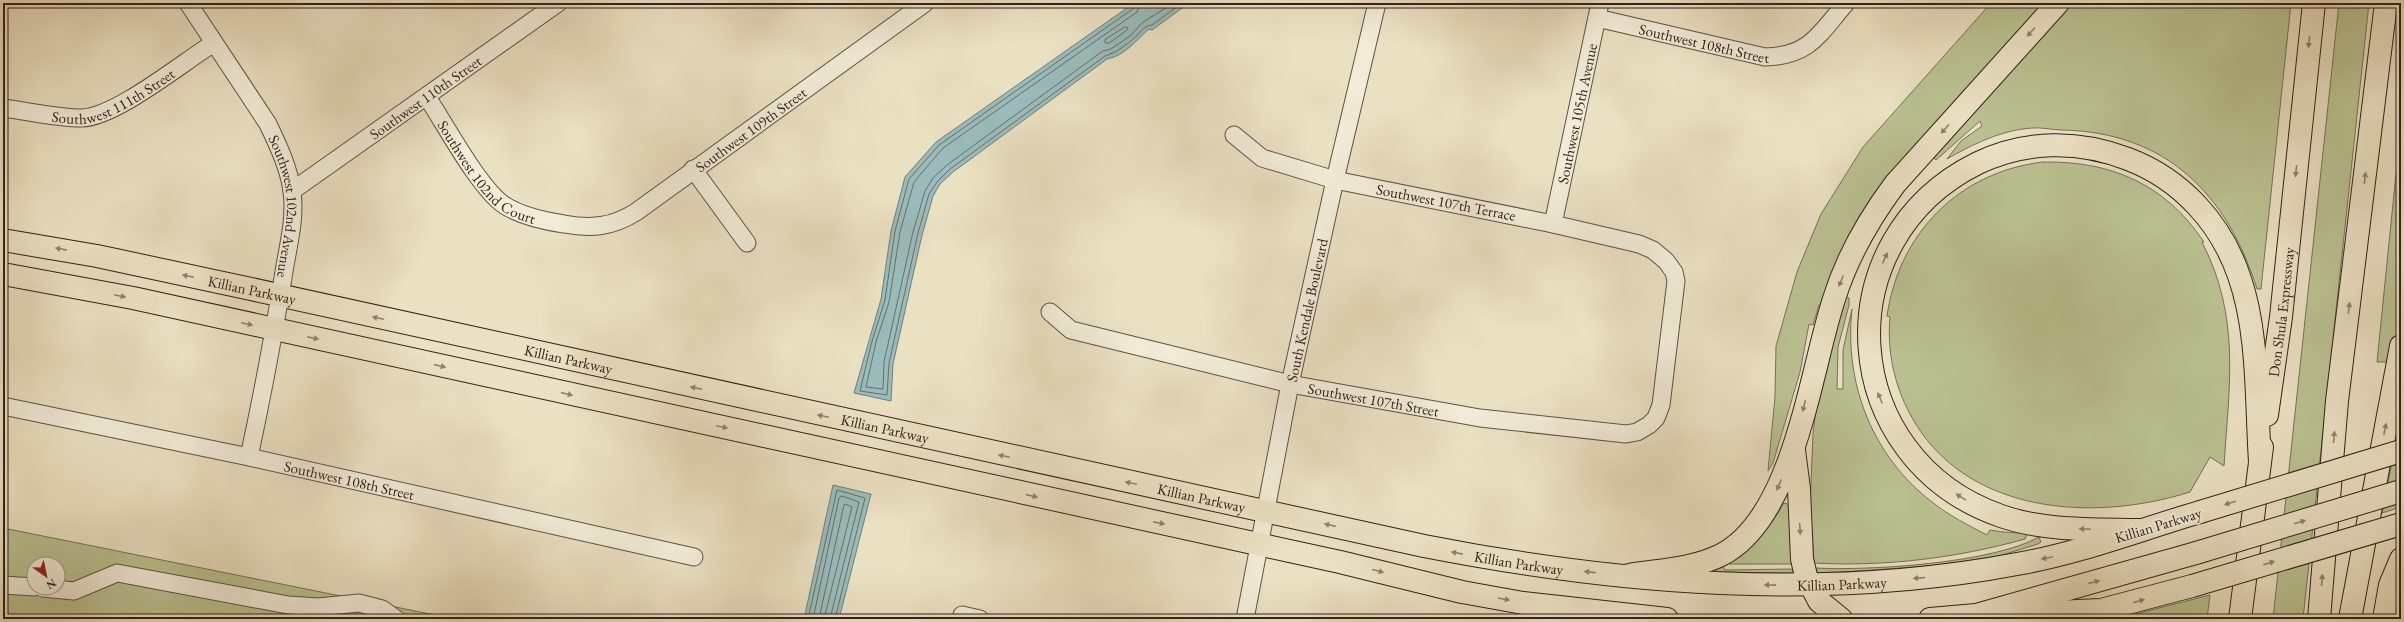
<svg xmlns="http://www.w3.org/2000/svg" width="2404" height="622" viewBox="0 0 2404 622" font-family="'EB Garamond',serif">
  <style>
    .green { fill: #bac191; stroke: #757156; fill-rule: evenodd }
    .water { fill: #9abbba; stroke: #707d7b }
    .lines { fill: none; stroke-linecap: round; stroke-linejoin: round }
    .shore { stroke: #656e6b; stroke-width: 1 }
    .minor-casing { stroke: #5e5146; stroke-width: 19 }
    .major-casing { stroke: #30211c; stroke-width: 24 }
    .highway-casing { stroke: #30211c; stroke-width: 24 }
    .minor { stroke: #f1ebd7; stroke-width: 17 }
    .major { stroke: #eae0c2; stroke-width: 22 }
    .highway { stroke: #eae0c2; stroke-width: 22 }
    .major-bridge-casing { stroke: #30211c; stroke-width: 24; stroke-linecap: butt }
    .major-bridge { stroke: #eae0c2; stroke-width: 22 }
    .oneway { fill: #8d806f }
    .labels { text-anchor: middle; dominant-baseline: central; stroke-width: 4; stroke-linejoin: round; paint-order: stroke }
    .street-label { font-size: 15px; fill: #30211c; stroke: #f1ebd7 }
  </style>
  <rect width="100%" height="100%" fill="#eae0c2"/>
  <filter id="stains"><feTurbulence type="fractalNoise" baseFrequency=".005" numOctaves="4"/><feColorMatrix values="0 0 0 0 .2 0 0 0 0 .09 0 0 0 0 .02 0 0 0 .5 -.17"/></filter>
  <radialGradient id="worn" r=".72"><stop offset=".6" stop-color="#630" stop-opacity="0"/><stop offset="1" stop-color="#630" stop-opacity=".3"/></radialGradient>
  <path class="green" d="M1991,3H2045L1913,150L1822,305H1819L1813,325L1809,324L1800,372L1773,463L1768,471L1775,397L1776,346L1797,272L1821,214L1863,147Z
    M2068,3H2291L2261,289H2257C2227,194 2166,132 2062,130C2052,130 2042,127 2032,128C2002,130 1973,144 1947,159L1961,141L1982,126L1980,121L1936,160L1931,154Z
    M2339,3H2369L2303,619H2273Z
    M2401,124V318L2397,338H2392L2388,362H2377Z
    M2043,162C2112,161 2165,184 2204,242H2202C2241,318 2229,385 2224,466L2210,457L2190,492C2092,523 1963,514 1910,414C1894,384 1887,351 1890,317L1887,316C1899,233 1959,172 2043,162Z
    M1842,296L1849,298V305L1838,347L1837,389H1843V350L1852,309C1844,383 1872,456 1932,502C1948,515 1968,525 1987,535L1990,530C2004,533 2013,532 2027,534L2025,539C1957,558 1884,567 1814,563L1810,506L1813,434L1817,399Z
    M2401,414V507L2382,513L2399,426Z
    M1786,503L1789,507L1792,564H1729L1728,562C1753,549 1770,528 1783,504Z
    M3,528L455,619H3ZM34,564H58V588H34Z
    M2039,537L2041,542L2038,544L1999,556L1940,565L1819,574L1815,568C1869,571 1993,563 2039,537Z
    M1722,565L1725,570L1793,569V573L1713,572Z
    M2210,595L2207,619H2116Z"/>
  <path class="water" d="M1134,3H1189L1152,30L1149,29C1136,40 1125,56 1107,59L953,172L940,184L933,196L922,235L893,364L891,401L854,393L881,299L891,231L905,177L936,142Z
    M833,485L871,494L839,619H804Z"/>
  <g class="lines">
    <path class="shore" d="M1136,3L1134,8L939,145L909,179L895,231L885,300L872,341L860,391L887,395L889,363L918,233L929,194L937,182L950,169L1105,56C1115,53 1123,47 1132,40C1139,35 1142,26 1152,25L1182,3
      M1141,3L1137,12L943,148L914,182L900,232L889,302L876,342L866,387L883,389L884,362L913,232L925,191L933,178L947,165L1089,61L1103,51L1111,49L1130,36L1143,22L1174,3
      M1125,27L1128,28L1126,31L1109,43H1105V40Z
      M808,619L837,490L865,498L835,619
      M813,619L839,498L842,496L859,502L830,619
      M819,619L844,505L846,504L852,507L824,619"/>
    <g class="minor-casing">
      <g id="minor">
        <path id="s1" d="M188,3L268,124C278,145 289,168 292,191C296,221 287,249 283,278C273,338 262,397 249,457"/>
        <path id="s2" d="M1597,18L1765,57C1810,56 1819,34 1846,3"/>
        <path id="s3" d="M427,97C445,124 479,188 504,205C521,216 544,221 564,224C592,229 612,227 636,212L925,3"/>
        <path id="s4" d="M3,108C28,111 56,118 82,118C116,117 183,62 214,43"/>
        <path d="M693,169L747,243"/>
        <path id="s5" d="M292,191L558,3"/>
        <path id="s6" d="M1553,224L1600,3"/>
        <path id="s7" d="M1050,312L1071,330L1290,384L1480,418L1626,434L1637,432L1649,425L1656,418L1661,405L1676,281L1674,272L1666,261L1653,250L1639,244L1553,224L1335,180L1262,158L1234,135"/>
        <path id="s8" d="M3,406L249,457L694,557"/>
        <path d="M3,585L34,587"/>
        <path d="M43,588L74,591L117,573L288,605L318,607L359,603L382,609L396,619"/>
        <path d="M962,615L980,619"/>
        <path id="s9" d="M1245,619L1290,384L1335,180L1377,3"/>
      </g>
    </g>
    <g class="major-casing">
      <g id="major">
        <path id="s10" d="M3,240L97,256L251,289L1424,546C1618,584 1822,601 2017,564C2080,553 2139,530 2200,512"/>
        <path d="M3,274L133,298L1340,562L1462,592L1523,603L1667,619"/>
        <path d="M2007,614L2101,610L2192,586"/>
        <path d="M1930,619L1976,615L2196,553"/>
      </g>
    </g>
    <g class="highway-casing">
      <g id="highway">
        <path id="s11" d="M2267,415L2281,317L2314,3"/>
        <path d="M1794,450L1799,489L1802,559L1806,576L1819,601L1841,619"/>
        <path d="M2138,530C2092,529 2044,531 2001,516C1837,459 1822,240 1978,163C2026,140 2079,140 2128,159C2181,179 2221,223 2239,276C2259,332 2256,402 2260,462"/>
        <path d="M1629,575C1659,570 1693,569 1721,555C1794,518 1810,372 1834,299C1847,257 1869,219 1895,184L2058,3"/>
        <path d="M1605,613L1613,619"/>
        <path d="M2240,619L2262,447"/>
        <path d="M2319,619L2337,401L2386,3"/>
        <path d="M2350,619L2401,346"/>
        <path d="M2384,619L2390,585L2401,559"/>
      </g>
    </g>
    <use href="#minor" class="minor"/>
    <use href="#major" class="major"/>
    <use href="#highway" class="highway"/>
    <g class="major-bridge-casing">
      <path id="major-bridge" d="M2200,512L2401,451
        M2196,553L2401,491
        M2192,586L2401,524"/>
    </g>
    <use href="#major-bridge" class="major-bridge"/>
  </g>
  <defs><path id="oneway-solid" d="M-6-.8H1V-3.2L6.5 0L1 3.2V.8H-6Z"/></defs>
  <g class="oneway">
    <use href="#oneway-solid" transform="translate(2031 32) rotate(132)"/>
    <use href="#oneway-solid" transform="translate(2309 42) rotate(96)"/>
    <use href="#oneway-solid" transform="translate(1945 129) rotate(132)"/>
    <use href="#oneway-solid" transform="translate(2296 171) rotate(96)"/>
    <use href="#oneway-solid" transform="translate(2365 178) rotate(-83)"/>
    <use href="#oneway-solid" transform="translate(61 249) rotate(-169)"/>
    <use href="#oneway-solid" transform="translate(1885 258) rotate(-65)"/>
    <use href="#oneway-solid" transform="translate(188 276) rotate(-168)"/>
    <use href="#oneway-solid" transform="translate(1841 281) rotate(112)"/>
    <use href="#oneway-solid" transform="translate(120 296) rotate(12)"/>
    <use href="#oneway-solid" transform="translate(2349 308) rotate(-83)"/>
    <use href="#oneway-solid" transform="translate(378 318) rotate(-168)"/>
    <use href="#oneway-solid" transform="translate(247 324) rotate(12)"/>
    <use href="#oneway-solid" transform="translate(313 338) rotate(12)"/>
    <use href="#oneway-solid" transform="translate(440 366) rotate(13)"/>
    <use href="#oneway-solid" transform="translate(696 388) rotate(-168)"/>
    <use href="#oneway-solid" transform="translate(567 394) rotate(13)"/>
    <use href="#oneway-solid" transform="translate(1880 398) rotate(-112)"/>
    <use href="#oneway-solid" transform="translate(1804 406) rotate(104)"/>
    <use href="#oneway-solid" transform="translate(823 416) rotate(-168)"/>
    <use href="#oneway-solid" transform="translate(722 427) rotate(12)"/>
    <use href="#oneway-solid" transform="translate(2385 429) rotate(-79)"/>
    <use href="#oneway-solid" transform="translate(2334 437) rotate(-85)"/>
    <use href="#oneway-solid" transform="translate(1004 456) rotate(-168)"/>
    <use href="#oneway-solid" transform="translate(1131 483) rotate(-168)"/>
    <use href="#oneway-solid" transform="translate(1779 485) rotate(113)"/>
    <use href="#oneway-solid" transform="translate(1032 496) rotate(13)"/>
    <use href="#oneway-solid" transform="translate(1961 497) rotate(-148)"/>
    <use href="#oneway-solid" transform="translate(2230 503) rotate(163)"/>
    <use href="#oneway-solid" transform="translate(2300 522) rotate(-17)"/>
    <use href="#oneway-solid" transform="translate(1159 523) rotate(12)"/>
    <use href="#oneway-solid" transform="translate(1330 525) rotate(-167)"/>
    <use href="#oneway-solid" transform="translate(1800 529) rotate(87)"/>
    <use href="#oneway-solid" transform="translate(2085 529) rotate(-178)"/>
    <use href="#oneway-solid" transform="translate(1457 553) rotate(-169)"/>
    <use href="#oneway-solid" transform="translate(2047 558) rotate(168)"/>
    <use href="#oneway-solid" transform="translate(2269 563) rotate(-17)"/>
    <use href="#oneway-solid" transform="translate(1378 571) rotate(15)"/>
    <use href="#oneway-solid" transform="translate(1590 572) rotate(-173)"/>
    <use href="#oneway-solid" transform="translate(1919 578) rotate(175)"/>
    <use href="#oneway-solid" transform="translate(2322 580) rotate(-85)"/>
    <use href="#oneway-solid" transform="translate(2094 582) rotate(-14)"/>
    <use href="#oneway-solid" transform="translate(1770 585) rotate(-179)"/>
    <use href="#oneway-solid" transform="translate(1504 599) rotate(10)"/>
    <use href="#oneway-solid" transform="translate(2139 601) rotate(-16)"/>
  </g>
  <g class="labels">
    <g class="street-label">
      <text stroke="none"><textPath href="#s2" startOffset="110">Southwest 108th Street</textPath></text>
      <text stroke="none"><textPath href="#s4" startOffset="116">Southwest 111th Street</textPath></text>
      <text stroke="none"><textPath href="#s5" startOffset="163">Southwest 110th Street</textPath></text>
      <text stroke="none"><textPath href="#s6" startOffset="113">Southwest 105th Avenue</textPath></text>
      <text stroke="none"><textPath href="#s3" startOffset="413">Southwest 109th Street</textPath></text>
      <text stroke="none"><textPath href="#s3" startOffset="98">Southwest 102nd Court</textPath></text>
      <text transform="translate(1446 202) rotate(11)">Southwest 107th Terrace</text>
      <text stroke="none"><textPath href="#s1" startOffset="231">Southwest 102nd Avenue</textPath></text>
      <text stroke="none"><textPath href="#s10" startOffset="254">Killian Parkway</textPath></text>
      <text stroke="none"><textPath href="#s9" startOffset="315">South Kendale Boulevard</textPath></text>
      <text stroke="none"><textPath href="#s11" startOffset="104">Don Shula Expressway</textPath></text>
      <text stroke="none"><textPath href="#s10" startOffset="578">Killian Parkway</textPath></text>
      <text stroke="none"><textPath href="#s7" startOffset="338">Southwest 107th Street</textPath></text>
      <text stroke="none"><textPath href="#s10" startOffset="902">Killian Parkway</textPath></text>
      <text stroke="none"><textPath href="#s8" startOffset="354">Southwest 108th Street</textPath></text>
      <text stroke="none"><textPath href="#s10" startOffset="1226">Killian Parkway</textPath></text>
      <text transform="translate(2158 525) rotate(-17)">Killian Parkway</text>
      <text stroke="none"><textPath href="#s10" startOffset="1550">Killian Parkway</textPath></text>
      <text stroke="none"><textPath href="#s10" startOffset="1874">Killian Parkway</textPath></text>
    </g>
  </g>
  <rect width="2404" height="622" fill="none" stroke="#eae0c2" stroke-width="16"/>
  <rect x="4" y="4" width="2396" height="614" fill="none" stroke="#30211c" stroke-width="2"/>
  <rect x="8" y="8" width="2388" height="606" fill="none" stroke="#30211c"/>
  <g transform="translate(46 576) rotate(147)"><circle r="19" fill="#f1ebd7" stroke="#a49a8c"/>
  <path d="M0-3L7 15L0 10L-7 15Z" fill="#8f2418"/>
  <text y="-6" font-size="11" font-weight="bold" text-anchor="middle" fill="#30211c">N</text>
  </g>
  <rect width="100%" height="100%" filter="url(#stains)"/>
  <rect width="100%" height="100%" fill="url(#worn)"/>
</svg>
